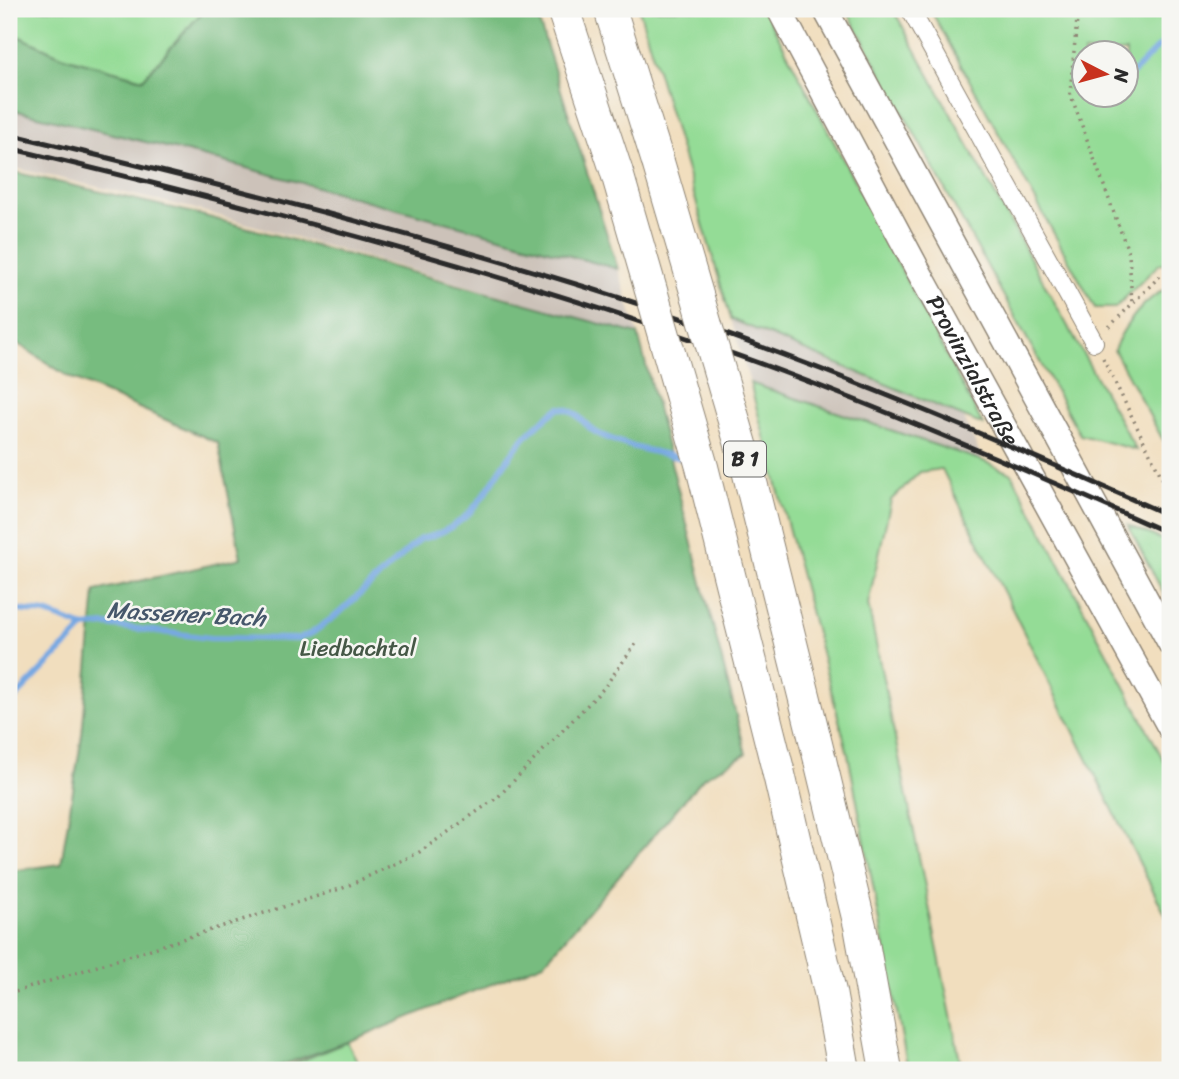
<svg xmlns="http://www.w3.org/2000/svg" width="1179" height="1079" viewBox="0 0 1179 1079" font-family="Sriracha,sans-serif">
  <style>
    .industrial { fill: #ccc2b9 }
    .green { fill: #94dc96; stroke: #608460; stroke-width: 2; fill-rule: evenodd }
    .forest { fill: #77bc7f; stroke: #517455; stroke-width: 2 }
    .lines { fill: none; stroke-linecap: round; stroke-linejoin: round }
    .stream { stroke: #77a8e2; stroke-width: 6 }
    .minor-casing { stroke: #8e8474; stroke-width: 20 }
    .secondary-casing { stroke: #8e8474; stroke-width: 27 }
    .motorway-casing { stroke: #8e8474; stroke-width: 34 }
    .path { stroke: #8e8474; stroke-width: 3.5; stroke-dasharray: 2 5; stroke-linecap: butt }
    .minor { stroke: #fff; stroke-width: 18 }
    .secondary { stroke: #fff; stroke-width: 24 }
    .motorway { stroke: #fff; stroke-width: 32 }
    .rail { stroke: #2b2b2b; stroke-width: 5 }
    .motorway-bridge-casing { stroke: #8e8474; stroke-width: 34; stroke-linecap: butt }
    .motorway-bridge { stroke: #fff; stroke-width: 32 }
    .labels { text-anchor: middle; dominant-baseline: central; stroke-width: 5; stroke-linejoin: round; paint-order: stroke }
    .shield { fill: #f6f6f2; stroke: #686867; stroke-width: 2 }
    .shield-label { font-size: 21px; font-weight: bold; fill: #2b2b2b }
    .street-label { font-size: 23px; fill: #2b2b2b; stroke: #f6f6f2 }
    .park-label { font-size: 23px; fill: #455746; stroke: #f6f6f2 }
    .water-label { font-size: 24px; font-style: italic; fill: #46576b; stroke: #f6f6f2 }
  </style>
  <rect width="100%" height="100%" fill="#f6f6f2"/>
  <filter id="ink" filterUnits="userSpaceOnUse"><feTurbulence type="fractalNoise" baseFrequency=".0143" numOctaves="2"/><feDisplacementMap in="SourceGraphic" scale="14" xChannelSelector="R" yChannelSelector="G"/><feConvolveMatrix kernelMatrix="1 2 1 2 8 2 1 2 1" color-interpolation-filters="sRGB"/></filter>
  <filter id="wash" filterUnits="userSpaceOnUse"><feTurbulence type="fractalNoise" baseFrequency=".00686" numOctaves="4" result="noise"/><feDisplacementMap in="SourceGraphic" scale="28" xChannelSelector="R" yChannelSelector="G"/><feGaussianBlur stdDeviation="1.57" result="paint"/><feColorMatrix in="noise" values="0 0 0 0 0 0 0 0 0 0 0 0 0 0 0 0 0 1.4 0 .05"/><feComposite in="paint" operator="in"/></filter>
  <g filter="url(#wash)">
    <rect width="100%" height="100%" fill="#f1debe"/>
    <path class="industrial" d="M9,109L199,155L618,269L638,334L191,208L9,167Z
      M731,319L963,416L983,461L750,383Z"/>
    <path class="green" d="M9,9H205L143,79L64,57L9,32Z
      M639,9H764L983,425L731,319Z
      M846,9H893L1136,450L1080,435Z
      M930,9H1170V261L1158,265L1115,308H1095ZM1084,52H1126V94H1084Z
      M1170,287V453L1114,350C1123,326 1145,297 1170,287Z
      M750,383L983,461L1012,474L1170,772V924L942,469L920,472L891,500L868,604L962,1070H908L848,754Z
      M1128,525L1170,543V606Z
      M347,1042L362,1070H279Z"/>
    <path class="forest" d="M205,9H535L618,269L199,155L9,109V32L64,57L143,79Z
      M9,171L190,212L638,334L746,754L704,777L544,963L347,1042L268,1070H9V871L61,864L82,735L95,591L241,558L218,443L69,377L9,338Z"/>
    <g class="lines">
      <path class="stream" d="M1127,79L1158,47L1170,42
        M9,609L46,613L84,627L106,625L210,638L298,639L312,633L338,614L420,539C483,525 488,476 526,436C536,425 548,416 559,408C580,409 583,427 599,434C626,447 657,452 685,459
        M9,704L84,627"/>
    </g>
  </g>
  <g filter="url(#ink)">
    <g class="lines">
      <g class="minor-casing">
        <path id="minor" d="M910,9L1094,342"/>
      </g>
      <g class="secondary-casing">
        <g id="secondary">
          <path id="s1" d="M779,9L919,272L1170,728"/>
          <path d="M825,9L1170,643"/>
        </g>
      </g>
      <g class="motorway-casing">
        <path id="motorway" d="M563,9L617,173
          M610,9L658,162
          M820,760L860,926L886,1070
          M778,770L830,992L844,1070"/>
      </g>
      <path class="path" d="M1078,9L1070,93L1129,254L1132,304
        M1109,327L1161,275L1170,272
        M1103,358L1170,494
        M9,994L343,888L418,853L498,797L603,689L638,641"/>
      <use href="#minor" class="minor"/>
      <use href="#secondary" class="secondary"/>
      <use href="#motorway" class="motorway"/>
      <path class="rail" d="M9,134C205,181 399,229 592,289C790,351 981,432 1170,516
        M9,148C267,210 523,276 772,368C907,418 1039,476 1170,534"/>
      <g class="motorway-bridge-casing">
        <path id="motorway-bridge" d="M658,162L745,458L820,760
          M617,173L702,467L778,770"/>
      </g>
      <use href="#motorway-bridge" class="motorway-bridge"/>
    </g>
  </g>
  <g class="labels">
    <rect class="shield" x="724" y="441.5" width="42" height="35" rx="5"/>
    <g class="shield-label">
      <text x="745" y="459">B 1</text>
    </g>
    <g class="street-label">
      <text stroke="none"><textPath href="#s1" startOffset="410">Provinzialstraße</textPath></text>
    </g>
    <g class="park-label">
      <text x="358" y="648">Liedbachtal</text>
    </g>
    <g class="water-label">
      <text transform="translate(186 614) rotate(3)">Massener Bach</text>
    </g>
  </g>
  <rect width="1179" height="1079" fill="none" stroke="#f6f6f2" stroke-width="35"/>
  <g transform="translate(1105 74) rotate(96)"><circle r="33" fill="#f6f6f2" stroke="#a5a5a2" stroke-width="2"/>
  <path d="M0-5L12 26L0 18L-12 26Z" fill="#c8321e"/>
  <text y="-10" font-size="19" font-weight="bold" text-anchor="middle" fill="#2b2b2b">N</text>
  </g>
</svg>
